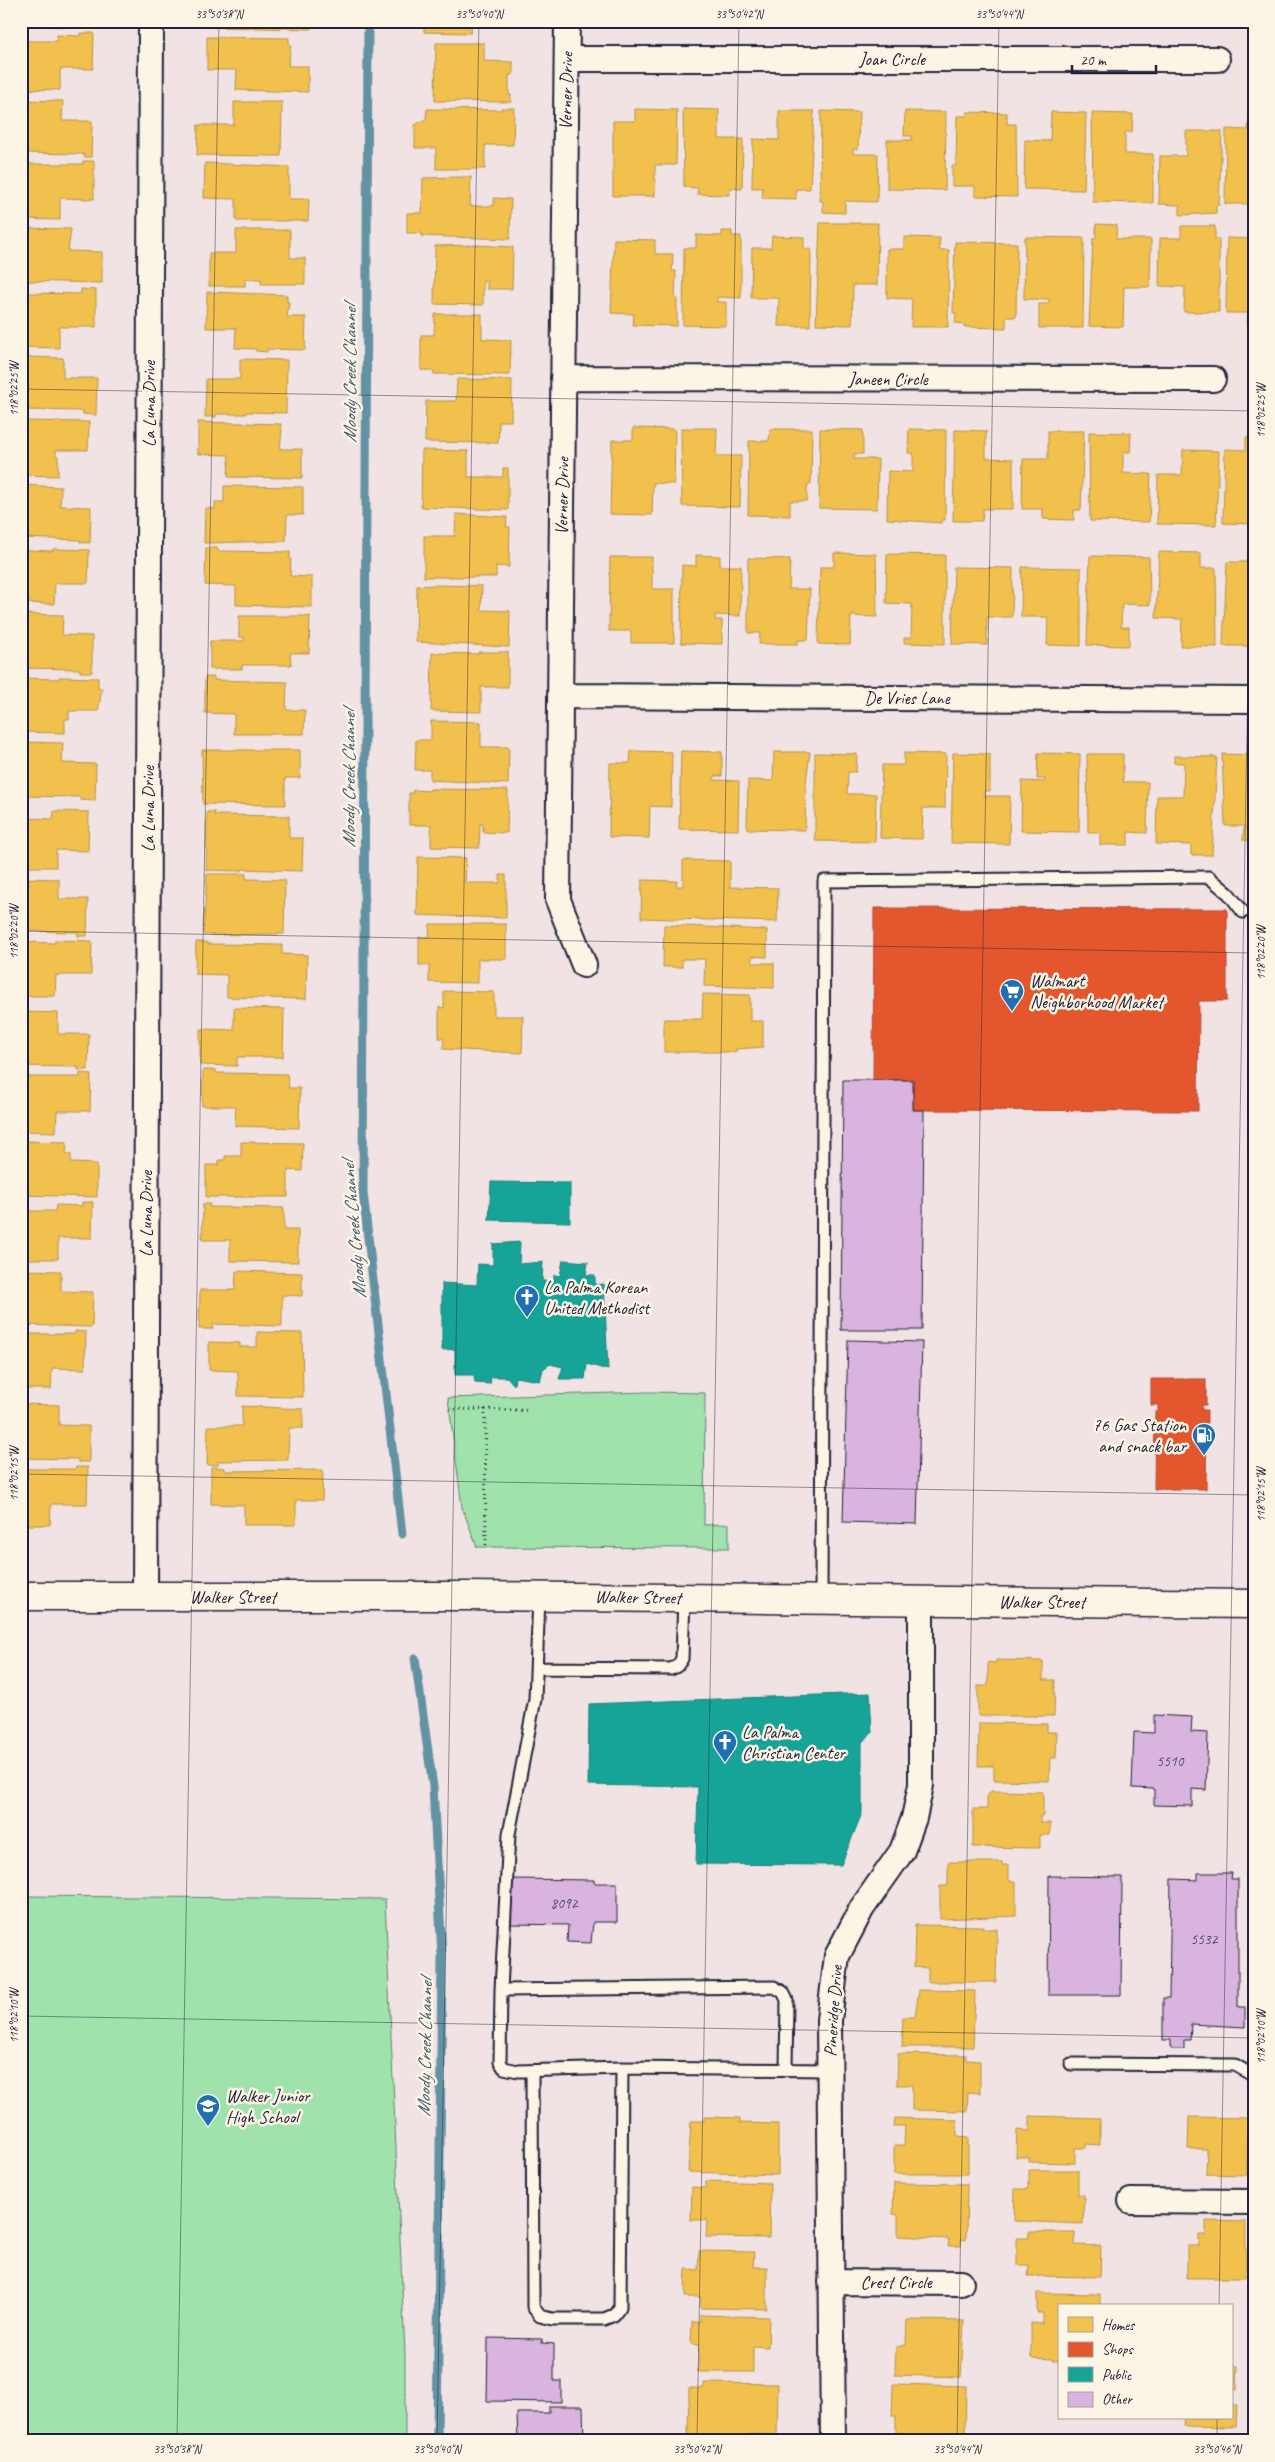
<svg xmlns="http://www.w3.org/2000/svg" width="1275" height="2462" viewBox="0 0 1275 2462" font-family="Caveat,sans-serif">
  <style>
    .green { fill: #a0e2ac; stroke: #618274 }
    .homes { fill: #f2c14e; stroke: #b49148 }
    .shops { fill: #e4572e; stroke: #aa4732 }
    .public { fill: #17a398; stroke: #1a7c7c }
    .lines { fill: none; stroke-linecap: round; stroke-linejoin: round }
    .stream { stroke: #6292a3; stroke-width: 9 }
    .building { fill: #d8b4de; stroke: #22223b }
    .service-casing { stroke: #22223b; stroke-width: 15 }
    .minor-casing { stroke: #22223b; stroke-width: 28 }
    .secondary-casing { stroke: #22223b; stroke-width: 31 }
    .path { stroke: #22223b; stroke-width: 3; stroke-dasharray: 1 4; stroke-linecap: butt }
    .service { stroke: #fcf5e5; stroke-width: 11 }
    .minor { stroke: #fcf5e5; stroke-width: 24 }
    .secondary { stroke: #fcf5e5; stroke-width: 28 }
    .ticks { fill: none; stroke: #22223b; stroke-width: 1; stroke-opacity: 0.45 }
    .labels { text-anchor: middle; dominant-baseline: central; stroke-width: 5; stroke-linejoin: round; paint-order: stroke }
    .number-label { font-size: 15px; fill: #504664 }
    .street-label { font-size: 18px; fill: #22223b; stroke: #fcf5e5 }
    .poi-label { font-size: 18px; fill: #22223b; stroke: #fcf5e5; text-anchor: start }
    .water-label { font-size: 19px; font-style: italic; fill: #425a6f; stroke: #fcf5e5 }
    .neatline { fill: none; stroke: #22223b; stroke-width: 2 }
    .ticks-label { font-size: 12px; text-anchor: middle; fill: #22223b }
  </style>
  <rect width="100%" height="100%" fill="#f1e2e3"/>
  <filter id="ink" filterUnits="userSpaceOnUse"><feTurbulence type="fractalNoise" baseFrequency=".02" numOctaves="2"/><feDisplacementMap in="SourceGraphic" scale="10" xChannelSelector="R" yChannelSelector="G"/><feConvolveMatrix kernelMatrix="1 2 1 2 8 2 1 2 1" color-interpolation-filters="sRGB"/></filter>
  <g filter="url(#ink)">
    <path class="green" d="M648,1392L705,1393L704,1525L729,1524V1548L477,1547L462,1507L448,1398Z
      M21,1896L385,1899L405,2354V2441H21Z"/>
    <path class="homes" d="M21,21H97V28L21,25Z
      M208,21H311V29L208,27Z
      M424,21H472L471,33L424,32Z
      M80,33H94L93,69H60V90L21,89V41H57V35L80,36Z
      M207,37L289,38V45H291L288,66H308V92L236,90L237,70H207Z
      M436,43H484V61L513,62V75H509V95H511V102L435,101Z
      M21,100L63,101L62,121H92L91,157H84V154L21,153Z
      M234,102H282L281,156L197,155L198,125H234Z
      M501,108H514L513,145H485V169H436V148H415V125L426,119L427,109L501,110Z
      M635,109L677,110L676,165H655V196H613V121H635Z
      M683,109L719,110V139H743L742,189L729,188V195L697,194L698,188L684,187Z
      M779,111H814L810,189H796V199L762,198L763,188H752L753,139L779,140Z
      M821,111L859,112L858,149H853V154H878L877,202L845,201V213L823,212V201H820Z
      M905,111L946,112L945,190L887,189V140H912V136H904Z
      M967,112L1007,113V124H1016L1017,197L975,196V186H952V166H956L957,116H966Z
      M1051,112L1086,113L1084,190L1024,189L1025,140L1050,141Z
      M1092,113L1133,114L1132,132H1125V154H1153V203L1093,202Z
      M1249,119H1254V204H1225L1226,129L1248,130Z
      M1186,131H1222L1219,205H1216V213L1180,215V205L1159,204L1160,156H1186Z
      M83,161H94V199L60,198V220L21,219V164H83Z
      M205,163L289,167V199H309L308,221H236V199L204,198Z
      M458,177H471L470,206H494V198L511,199L510,239L422,236V233H407V213H422L423,178Z
      M820,223H878L877,285H853L852,325L816,324Z
      M1096,224L1117,225L1116,239H1151L1150,287H1124L1123,327L1089,326L1093,238H1096Z
      M1181,226H1215V239H1219V312H1184L1185,287L1159,286L1160,238H1181Z
      M21,228L71,229L68,251L102,252V283L21,281Z
      M236,230H290V258H305V284H261V279H245V286H209V253H236Z
      M722,231H732V236H741V298L717,297V302H726V326L683,325L684,248H696V235L722,236Z
      M772,236L804,237V249H811L810,326H778L779,298H751L752,248H771Z
      M904,237L940,238L939,250H949L948,327H911L912,299L887,298V249H904Z
      M1025,237L1084,238L1083,328H1039V304H1049V299H1024Z
      M1227,238L1254,239V324H1247L1248,313H1226Z
      M614,239L655,240V254H673L672,271H676L675,298H677V326L633,325L634,314L611,313Z
      M955,242L1017,243L1016,317H1006V328L964,327V324L955,323L956,313H953Z
      M475,245L513,247L512,289H487V281H483V305L434,304L435,246Z
      M81,289L96,290V327H59V348L21,347V293L81,294Z
      M207,292L287,295V302H289L287,317H306L305,350L267,349V352L256,351V349L235,348L236,328H206Z
      M435,314H482V339L511,340L510,375L434,374V371L421,370V335H434Z
      M21,357L63,358V378H97L96,415L83,414V411L21,410Z
      M240,359L287,360L286,413L246,412V414H216V417H205L206,379H240Z
      M457,379L512,380L511,421H499L498,443L425,442L426,401H456Z
      M21,421L89,422L88,450H56V456H58V476L21,475Z
      M198,422L281,424V430H282L280,449H302V478L228,477L229,455L198,454Z
      M633,428L675,429L674,484L653,483L652,515L610,514L612,440H633Z
      M681,428H717L716,456H741L740,507L682,506Z
      M770,429H812L811,484H808L807,489V501H790V516L748,515L749,441H769Z
      M820,429L863,430V454H854V459H878L877,509L819,508Z
      M909,429L946,430L945,520H941V523L887,519L888,471L913,472V453H908Z
      M955,430L986,431V458L1013,459V509H983L982,521H953Z
      M1048,431H1084L1081,510H1074V520L1043,519V509H1022L1023,459H1048Z
      M1089,432L1131,433L1130,452H1123V473L1151,474L1149,522L1090,521Z
      M1246,437H1254V524L1223,523L1225,449L1246,450Z
      M422,450L468,451V477H503V468H508V510L421,507Z
      M1183,450L1219,451L1216,525L1157,524L1158,475H1182Z
      M21,485L61,487L60,506L91,507L90,543L80,542V540L21,538Z
      M224,486L303,487V515H287L286,541L204,543L205,508L215,509V502H224Z
      M456,514L507,517L506,527H510L509,567L496,566V577H424V536H455Z
      M206,548H218V551L290,552V559H291L290,576L312,577V607L236,605V586L205,585Z
      M53,549L89,550L88,583H55L54,604L21,603V550L53,551Z
      M1159,552L1201,553V568H1216L1217,647L1181,646L1182,619L1156,618Z
      M834,553L876,554L877,617L851,616L850,645L818,644L820,567H834Z
      M887,554L945,555V644L904,643V638H911L912,604L886,603Z
      M696,555L720,556V566H741L740,616L715,615V620H722V644L681,643L682,565L696,566Z
      M1090,556L1149,557L1150,605L1122,604L1121,627H1129V646L1087,645Z
      M610,557H652V589H674V643H631V631H609Z
      M748,558L790,559L789,589H810L808,640H798V644H759L760,633H748Z
      M1246,560H1254V646H1223L1227,562H1246Z
      M954,567L1013,568L1012,617H987V645L952,644Z
      M1022,567L1081,568V646L1047,645L1048,617H1021Z
      M432,585L482,586L481,610L510,611L509,647L416,642L417,586Z
      M21,614L63,615L62,635L92,636V672H80V669L21,668Z
      M239,616H310L309,653H290L291,665H242V669H210V641H244V637H239Z
      M478,652H508V687H481V712L431,711L432,653L478,654Z
      M59,677L98,678V688H102L98,711H69V719H65V733L21,732V678L59,679Z
      M205,677H214V680L287,682L286,710H305L304,734H234V714L205,713Z
      M431,721L481,722V747H509L508,784L430,780V770H415L416,740H431Z
      M21,742L63,743L62,763L96,764L95,801L80,800V797L21,796Z
      M202,750H300V778H285V805L203,804Z
      M631,751L672,752L671,807L650,806L649,838L609,837L610,763H630Z
      M681,751L722,752V776H714V780L739,781L738,830L679,829Z
      M774,752H810L806,782L805,830L747,829L748,780L773,781Z
      M815,753L857,754L856,772H848L847,794H876L875,842L815,841Z
      M904,753L946,754L945,808H923L922,839L880,838L882,765H904Z
      M953,753L990,754V791H984V796H1010L1009,844L951,843Z
      M1038,753L1080,754L1079,832L1021,831L1022,781L1045,782V779H1037Z
      M1087,754H1123V782H1148L1147,833L1128,832V845H1100V832H1088Z
      M1222,754L1254,755V841L1243,840L1244,826H1225Z
      M1174,756L1217,757L1212,855H1191V845L1156,844L1157,796H1183L1184,763H1174Z
      M430,789L508,790L507,833L483,832V824H480L479,848L431,847V825H409V793H413V790L430,791Z
      M54,811L89,812L88,851L56,850V867H21V818L53,819Z
      M207,812H215L214,815L289,816V838H303L302,871L242,869V871L206,870Z
      M418,857L466,858L465,883H500V875H506V918L417,915Z
      M683,860L730,861V887L778,888L777,922L641,918L642,880L677,881L676,886H683Z
      M207,874H246V879L285,880L284,934L203,935Z
      M21,878L59,879V899H88L87,936H78V932L21,931Z
      M430,924H506V959H478V983L429,982V965H419V937H429Z
      M664,925L767,930V957L752,956V963H774V988L704,986L705,959H682V967H663Z
      M55,940L92,941L91,975H56L55,996H21V942L55,943Z
      M196,942H207V944L282,945V954L307,955L306,999L227,997V975L195,974Z
      M444,991L494,992V1016H523L522,1053L443,1049L444,1038H439V1007L444,1008Z
      M703,994L750,995V1021H763V1047L736,1049V1052H664V1019H702Z
      M234,1008L284,1009L283,1057H237V1066L200,1065V1029L234,1030Z
      M21,1012L58,1013V1034H89L88,1070H78V1067L21,1066Z
      M203,1070H216V1073L287,1074L289,1088H300L299,1128L235,1126L236,1106H202Z
      M80,1073L91,1074L90,1111H57L56,1132L21,1131V1077H80Z
      M21,1141L67,1142L66,1154H71V1163L97,1164V1197L21,1195Z
      M241,1142L303,1143L302,1171L288,1170V1197H206V1165H219V1160H225V1156H241Z
      M82,1202H93L92,1238H58V1259H21V1211H55L56,1205L82,1206Z
      M203,1204H210L209,1207L284,1208V1230H298V1262L230,1261V1240H202Z
      M21,1270L61,1271V1291L93,1292L92,1327L21,1325Z
      M236,1271L302,1273V1296L282,1295V1326L213,1324V1329H199L200,1290H235Z
      M75,1331L86,1332L85,1369L52,1368L51,1389H21V1334H75Z
      M257,1332L302,1333L303,1397L238,1396V1371L209,1370V1342L240,1343V1347H257Z
      M21,1404L59,1405V1425L89,1426V1462H78V1459L21,1458Z
      M242,1406L303,1409V1428H289L288,1460L218,1461V1465H207L208,1426H242Z
      M76,1467H88L87,1504H51L50,1525H21V1469H76Z
      M211,1467L225,1468V1471L323,1470L322,1500H296V1525H244V1505L211,1504Z
      M996,1660L1043,1661V1680H1055L1054,1716H978V1686H988V1662L996,1663Z
      M979,1723L1047,1724V1732H1057L1056,1758H1050L1049,1781L994,1780V1766H978Z
      M991,1791L1043,1792V1816H1040V1823H1050V1835H1040V1848L973,1847V1809H987V1797Z
      M948,1862H1002V1865H1009V1881H1016V1916L940,1919V1886H948Z
      M915,1925L983,1926V1929H997L996,1982H928V1968L914,1967Z
      M919,1990L975,1991L973,2047H902L903,2017H915Z
      M898,2054L966,2055V2060L980,2061V2093L968,2092L967,2111L912,2110V2085H897Z
      M1030,2116L1100,2118V2145L1086,2144V2148H1075V2163L1029,2162V2157H1016L1017,2130L1030,2131Z
      M704,2117L740,2118V2123L778,2124V2175L688,2172L691,2121H704Z
      M1189,2117L1248,2118L1247,2175L1206,2174L1207,2149H1188Z
      M895,2118L957,2120V2137L968,2138V2174H894V2145H904L905,2126H894Z
      M1029,2170H1078V2195H1084L1083,2224L1014,2221L1015,2189H1029Z
      M706,2181L770,2183L769,2238L706,2237L707,2220H691L692,2187L706,2188Z
      M894,2183L967,2184L966,2240L961,2239V2246H948L949,2239L898,2236V2215L893,2214Z
      M1206,2221L1246,2222V2278H1187V2246H1199V2235H1206Z
      M1029,2232H1075V2245L1101,2246L1100,2277L1028,2276L1029,2265H1017V2238H1029Z
      M699,2251L754,2252L753,2267H767V2309L700,2308L701,2297H685L686,2269L698,2270Z
      M1037,2293L1100,2294V2306H1059V2361H1053V2359L1031,2358V2323L1043,2324V2313H1037Z
      M700,2315L769,2317L768,2347L753,2346V2372H698L699,2345L691,2344L692,2322H700Z
      M907,2320L964,2321L961,2377L895,2375L896,2347L906,2345Z
      M1231,2366H1238L1237,2390L1231,2389Z
      M704,2383L778,2384L777,2435L750,2434V2440L706,2439V2436L688,2435L689,2388H704Z
      M893,2384L966,2386L965,2441H918V2438L896,2437V2416H892Z
      M1231,2405H1237L1236,2427L1183,2426L1184,2418H1231Z"/>
    <path class="shops" d="M874,908L1227,909V1001H1199L1198,1111L913,1110V1080H873Z
      M1151,1379H1206V1405H1202V1410H1207L1206,1489H1154L1155,1412H1158V1405H1151Z"/>
    <path class="public" d="M491,1182L570,1183V1222L489,1220Z
      M520,1242L519,1264L543,1262L542,1281H554V1275L560,1276L563,1260L588,1262L586,1275H595V1285L604,1284L608,1370L587,1364L585,1379H559L563,1367L550,1364L543,1369L540,1381L515,1377L514,1385L507,1377H491L490,1384L475,1383L474,1375H455V1349L442,1350V1283L477,1285L478,1264L493,1265V1244Z
      M870,1693L872,1733L862,1742V1813L841,1865L696,1864L698,1787L588,1785L589,1704Z"/>
    <g class="lines">
      <path class="stream" d="M368,21L363,1193L402,1534
        M415,1658L433,1787L442,1956L437,2441"/>
    </g>
    <path class="building" d="M843,1080H913V1110H924L922,1330H841Z
      M848,1340L922,1342L917,1524L843,1522Z
      M1154,1715L1192,1717L1191,1732L1208,1733L1206,1790L1192,1789V1806L1154,1805V1789L1132,1788L1134,1732L1154,1733Z
      M1198,1873H1232L1231,1879H1238V2007H1245V2027L1191,2024L1190,2040H1184V2049H1171V2040H1163V1998H1169L1171,1879L1198,1880Z
      M1049,1876L1122,1877L1121,1995H1048Z
      M511,1879L594,1880V1883H617V1922H593L591,1943L567,1942L568,1925L510,1924Z
      M488,2338L542,2339V2343L554,2344V2381H561V2402L487,2401Z
      M549,2406H583L584,2441H518L517,2413H549Z"/>
    <g class="lines">
      <g class="service-casing">
        <path id="service" d="M539,1597L535,1699L509,1834L501,1990L500,2062L504,2068L518,2071L622,2068L829,2070
          M821,1599L824,881L1209,877L1229,894L1243,912
          M537,1668L671,1669L677,1666L682,1659L684,1598
          M501,1990L774,1987L783,1992L787,2000L786,2070
          M1071,2064L1235,2065L1254,2076
          M532,2071L533,2307L540,2316L552,2319H604L614,2315L620,2307L622,2068"/>
      </g>
      <g class="minor-casing">
        <path id="minor" d="M567,21L558,900L584,965
          M567,59H1217
          M563,378L1213,379
          M560,696L1254,700
          M145,1597L151,21
          M1131,2201L1254,2202
          M831,2282L961,2283
          M833,2441L829,2020L837,1956L862,1908L902,1851L914,1818L921,1785V1602"/>
      </g>
      <g class="secondary-casing">
        <path id="secondary" d="M21,1596H466L1254,1604"/>
      </g>
      <path class="path" d="M450,1409L526,1410
        M485,1409L486,1547"/>
      <use href="#service" class="service"/>
      <use href="#minor" class="minor"/>
      <use href="#secondary" class="secondary"/>
    </g>
  </g>
  <path class="ticks" d="M21,389L1254,411M21,931L1254,953M21,1474L1254,1495M21,2016L1254,2038M1219,2306L1254,335M177,2441L219,21M437,2441L479,21M697,2441L739,21M957,2441L999,21M1217,2441V2418"/>
  <defs>
    <g id="supermarket-pin" transform="scale(1.25)"><path d="M0 17L-7.5 6A9.5 9.5 0 1 1 7.5 6Z" fill="#1f6fb2" stroke="#fcf5e5"/><path d="M-6-5.5h2.5l.6 2H6L4.5 2H-2.5L-4.4-4H-6ZM-1.5 3.2a1.3 1.3 0 1 0 .1 0ZM3 3.2a1.3 1.3 0 1 0 .1 0Z" fill="#fff"/></g>
    <g id="church-pin" transform="scale(1.25)"><path d="M0 17L-7.5 6A9.5 9.5 0 1 1 7.5 6Z" fill="#1f6fb2" stroke="#fcf5e5"/><path d="M-1.2-6h2.4v3.5h3.3v2.4h-3.3V6h-2.4V-.1h-3.3v-2.4h3.3Z" fill="#fff"/></g>
    <g id="fuel-pin" transform="scale(1.25)"><path d="M0 17L-7.5 6A9.5 9.5 0 1 1 7.5 6Z" fill="#1f6fb2" stroke="#fcf5e5"/><path d="M-5.5-6h7V0h2V4h1.3V-2.5L3-4.5l.8-.8L6-3V5H2.5V1h-1V6h-7ZM-4.2-4.7v3.2H.2V-4.7Z" fill="#fff"/></g>
    <g id="school-pin" transform="scale(1.25)"><path d="M0 17L-7.5 6A9.5 9.5 0 1 1 7.5 6Z" fill="#1f6fb2" stroke="#fcf5e5"/><path d="M0-5L7-2L0 1L-7-2ZM-4 1L0 2.5L4 1V4Q0 6-4 4Z" fill="#fff"/></g>
  </defs>
  <g fill-rule="evenodd">
    <use href="#supermarket-pin" x="1012" y="991"/>
    <use href="#church-pin" x="527" y="1297"/>
    <use href="#fuel-pin" x="1204" y="1435"/>
    <use href="#church-pin" x="725" y="1742"/>
    <use href="#school-pin" x="208" y="2106"/>
  </g>
  <g class="labels">
    <g class="number-label">
      <text x="1170" y="1761">5510</text>
      <text x="564" y="1903">8092</text>
      <text x="1204" y="1939">5532</text>
    </g>
    <g class="street-label">
      <text x="892" y="59">Joan Circle</text>
      <text transform="translate(566 91) rotate(-89)">Verner Drive</text>
      <text x="888" y="379">Janeen Circle</text>
      <text transform="translate(149 404) rotate(-90)">La Luna Drive</text>
      <text transform="translate(562 496) rotate(-89)">Verner Drive</text>
      <text x="907" y="698">De Vries Lane</text>
      <text transform="translate(148 809) rotate(-90)">La Luna Drive</text>
      <text transform="translate(146 1214) rotate(-90)">La Luna Drive</text>
      <text x="233" y="1597">Walker Street</text>
      <text transform="translate(638 1597) rotate(1)">Walker Street</text>
      <text x="1042" y="1602">Walker Street</text>
      <text transform="translate(833 2011) rotate(-86)">Pineridge Drive</text>
      <text x="896" y="2282">Crest Circle</text>
    </g>
    <g class="poi-label">
      <text x="1030" y="981">Walmart<tspan x="1030" dy="21">Neighborhood Market</tspan></text>
      <text x="544" y="1287">La Palma Korean<tspan x="544" dy="21">United Methodist</tspan></text>
      <text x="1186" y="1425" text-anchor="end">76 Gas Station<tspan x="1186" dy="21">and snack bar</tspan></text>
      <text x="742" y="1732">La Palma<tspan x="742" dy="21">Christian Center</tspan></text>
      <text x="226" y="2096">Walker Junior<tspan x="226" dy="21">High School</tspan></text>
    </g>
    <g class="water-label">
      <text transform="translate(350 374) rotate(-90)">Moody Creek Channel</text>
      <text transform="translate(349 779) rotate(-90)">Moody Creek Channel</text>
      <text transform="translate(354 1230) rotate(-95)">Moody Creek Channel</text>
      <text transform="translate(425 2048) rotate(-89)">Moody Creek Channel</text>
    </g>
  </g>
  <rect width="1275" height="2462" fill="none" stroke="#fcf5e5" stroke-width="55"/>
  <rect x="1058" y="2304" width="175" height="115" fill="#fcf5e5" stroke="#a5a1a1"/>
  <rect x="1068" y="2317" width="25" height="15" fill="#f2c14e" stroke="#a5a1a1"/>
  <text x="1102" y="2330" font-size="15" fill="#22223b">Homes</text>
  <rect x="1068" y="2342" width="25" height="15" fill="#e4572e" stroke="#a5a1a1"/>
  <text x="1102" y="2354" font-size="15" fill="#22223b">Shops</text>
  <rect x="1068" y="2367" width="25" height="15" fill="#17a398" stroke="#a5a1a1"/>
  <text x="1102" y="2380" font-size="15" fill="#22223b">Public</text>
  <rect x="1068" y="2392" width="25" height="15" fill="#d8b4de" stroke="#a5a1a1"/>
  <text x="1102" y="2404" font-size="15" fill="#22223b">Other</text>
  <path d="M1072 65v8h84v-8" fill="none" stroke="#22223b" stroke-width="2.5"/>
  <text x="1080" y="65" font-size="15" fill="#22223b" stroke="#fcf5e5" stroke-width="4" paint-order="stroke">20 m</text>
  <rect x="28" y="28" width="1220" height="2406" class="neatline"/>
  <g class="ticks-label">
    <text x="219" y="18">33°50'38"N</text>
    <text x="479" y="18">33°50'40"N</text>
    <text x="739" y="18">33°50'42"N</text>
    <text x="999" y="18">33°50'44"N</text>
    <text transform="translate(14 389) rotate(-90)" y="4">118°02'25"W</text>
    <text transform="translate(1261 411) rotate(-90)" y="4">118°02'25"W</text>
    <text transform="translate(14 932) rotate(-90)" y="4">118°02'20"W</text>
    <text transform="translate(1261 953) rotate(-90)" y="4">118°02'20"W</text>
    <text transform="translate(14 1474) rotate(-90)" y="4">118°02'15"W</text>
    <text transform="translate(1261 1495) rotate(-90)" y="4">118°02'15"W</text>
    <text transform="translate(14 2016) rotate(-90)" y="4">118°02'10"W</text>
    <text transform="translate(1261 2037) rotate(-90)" y="4">118°02'10"W</text>
    <text x="177" y="2453">33°50'38"N</text>
    <text x="437" y="2453">33°50'40"N</text>
    <text x="697" y="2453">33°50'42"N</text>
    <text x="957" y="2453">33°50'44"N</text>
    <text x="1217" y="2453">33°50'46"N</text>
  </g>
</svg>
